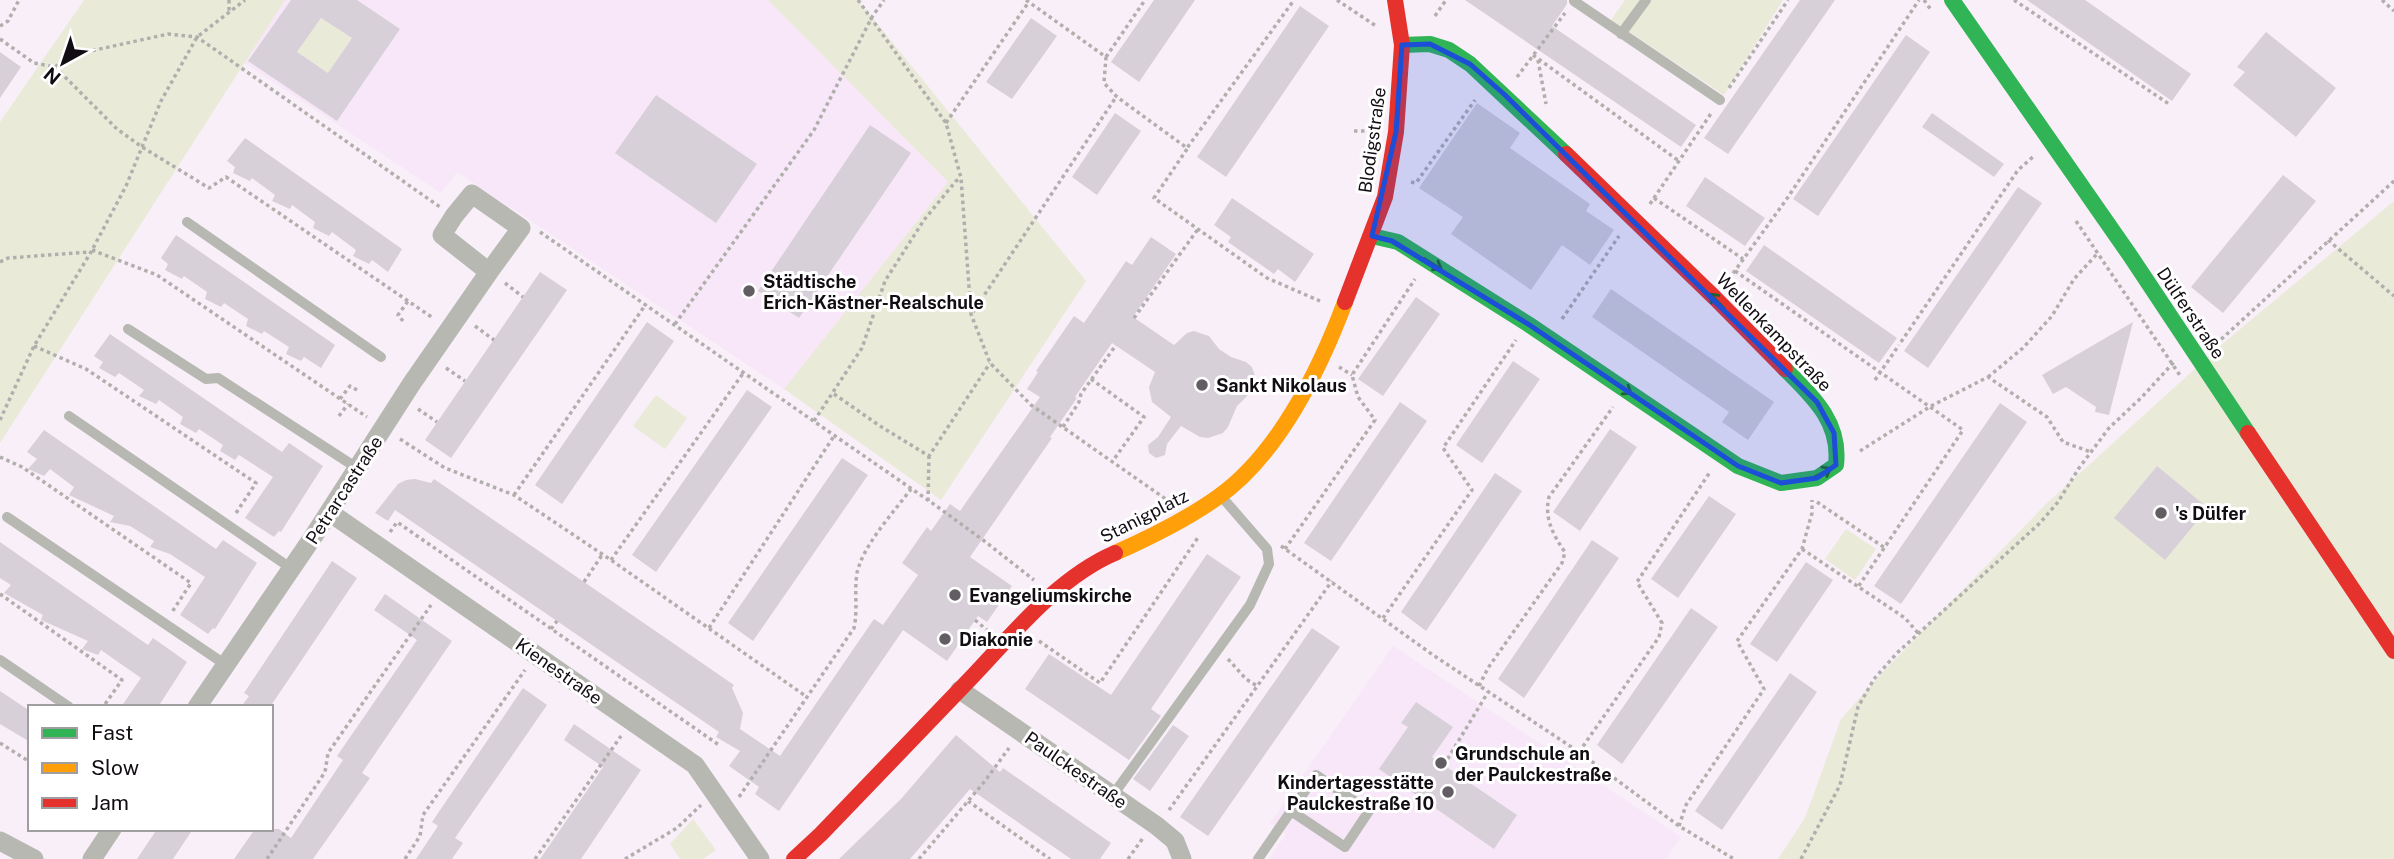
<svg xmlns="http://www.w3.org/2000/svg" width="2394" height="859" viewBox="0 0 2394 859" font-family="'Public Sans',sans-serif">
  <style>
    .built { fill: #f7e7f8 }
    .green { fill: #eaead9 }
    .building { fill: #d8d0d8; fill-rule: evenodd }
    .lines { fill: none; stroke-linecap: round; stroke-linejoin: round }
    .path { stroke: #b1afac; stroke-width: 3.5; stroke-dasharray: 3.5 3.5; stroke-linecap: butt }
    .lane { stroke: #b7b8b1; stroke-width: 10 }
    .street { stroke: #b7b8b1; stroke-width: 19 }
    .fast { stroke: #30b455; stroke-width: 16 }
    .slow { stroke: #ff9f0a; stroke-width: 16 }
    .jam { stroke: #e5322d; stroke-width: 16 }
    .oneway { stroke: #216034 }
    .marked { fill: #1d4ed8; fill-opacity: 0.2; stroke: #1d4ed8; stroke-width: 5; stroke-linejoin: round }
    .poi-dot { fill: #625c63; stroke: #fff; stroke-width: 2.5 }
    .labels { text-anchor: middle; dominant-baseline: central; stroke-width: 6; stroke-linejoin: round; paint-order: stroke }
    .street-label { font-size: 18px; fill: #120d13; stroke: #fff }
    .poi-label { font-size: 18px; font-weight: bold; fill: #120d13; stroke: #fff; text-anchor: start }
  </style>
  <rect width="100%" height="100%" fill="#f8eff8"/>
  <path class="built" d="M269,0H768L948,182L784,389L457,172L441,193L231,54Z
    M1393,646L1681,837L1666,859H1269L1286,834L1270,823Z"/>
  <path class="green" d="M84,0H285L0,443V122Z
    M768,0H858L1086,281L941,500L784,389L948,182Z
    M1625,0H1783L1724,95L1611,20Z
    M321,18L352,38L328,73L297,52Z
    M2394,201V859H1778L1805,818L1841,719L1881,674L2047,503L2220,346Z
    M656,395L687,418L665,449L633,426Z
    M1846,529L1876,549L1855,580L1825,559Z
    M693,819L716,850L703,859H680L670,844Z"/>
  <path class="building" d="M291,0H357L400,29L337,121L248,61ZM321,18L352,38L328,73L297,52Z
    M1154,0H1195L1139,82L1111,62Z
    M1465,0H1567V4L1552,26L1696,125L1681,147Z
    M1800,0H1835L1728,154L1704,138Z
    M2027,0H2085L2191,74L2172,101Z
    M1300,6L1329,26L1226,177L1197,157Z
    M1031,18L1057,36L1012,99L986,82Z
    M2266,32L2336,88L2296,137L2233,85L2245,72L2237,67Z
    M1906,35L1930,52L1818,216L1793,199Z
    M0,52L21,67L0,98Z
    M656,95L757,164L716,223L615,153Z
    M1477,103L1520,133L1510,148L1590,204L1586,211L1614,230L1590,265L1562,245L1531,290L1451,234L1463,217L1419,188Z
    M1115,113L1141,131L1097,195L1072,177Z
    M1932,113L2004,164L1994,177L1922,127Z
    M870,125L911,153L799,318L758,291Z
    M245,138L402,249L388,272L372,260L369,264L353,256L356,250L332,232L329,236L313,228L315,222L292,205L290,209L272,201L275,195L252,178L250,181L233,173L235,167L227,161Z
    M2283,175L2316,201L2223,313L2191,287Z
    M1705,177L1765,218L1745,246L1686,206Z
    M2018,187L2042,203L1928,368L1904,351Z
    M1232,198L1314,254L1295,282L1278,269L1274,274L1228,242L1231,237L1214,225Z
    M176,235L335,345L321,368L304,357L301,361L286,354L289,347L264,331L262,334L246,326L248,319L224,303L221,307L205,299L207,292L184,276L182,279L165,270L168,264L161,258Z
    M1151,237L1176,254L1133,317L1174,345L1187,333L1194,331L1209,336L1219,349L1231,357L1246,362L1252,367L1255,376L1252,391L1237,406L1228,427L1223,433L1208,438L1200,437L1181,426L1167,444L1165,455L1156,458L1149,453L1148,445L1158,437L1171,417L1152,402L1149,387L1155,372L1112,343L1075,397L1077,398L1050,437L1052,438L970,557L1012,586L987,622L978,616L947,661L903,630L779,811L755,794L759,787L729,766L740,751L716,737L719,732L395,510L388,521L375,513L398,484L406,480L415,479L431,483L434,479L734,685L732,688L743,713L740,729L780,756L874,619L883,625L918,575L902,563L927,527L931,531L950,504L960,511L1040,397L1027,389L1038,372L1036,371L1074,316L1084,323L1126,261L1132,265Z
    M1764,245L1897,338L1879,363L1746,271Z
    M540,272L567,290L451,458L425,440Z
    M1611,289L1774,402L1748,440L1722,422L1729,412L1592,317Z
    M1416,297L1440,314L1383,396L1358,379Z
    M647,322L674,341L562,504L535,485Z
    M2133,322L2109,415L2095,412L2096,407L2066,387L2053,394L2042,375Z
    M110,334L282,452L289,443L323,466L281,532L279,531L274,537L245,518L273,477L239,455L235,460L220,451L223,445L199,429L196,433L180,424L183,417L159,400L156,404L139,396L144,390L119,373L115,377L99,368L103,362L94,356Z
    M1513,361L1540,379L1482,463L1456,445Z
    M747,390L772,407L656,572L632,555Z
    M1400,402L1427,421L1331,561L1304,543Z
    M2000,403L2027,422L1901,604L1874,586Z
    M1610,429L1637,447L1580,531L1553,512Z
    M44,430L216,549L223,540L257,563L215,629L213,628L208,634L180,615L205,577L170,554L150,547L154,541L130,526L110,522L114,516L69,495L74,487L50,469L44,476L28,469L37,459L27,452Z
    M842,458L868,475L753,641L728,623Z
    M2157,466L2208,508L2165,560L2114,518Z
    M1495,473L1522,491L1426,631L1401,612Z
    M1709,496L1736,514L1678,598L1651,579Z
    M1592,540L1619,558L1524,698L1498,679Z
    M0,542L148,645L153,638L187,662L158,707H121L141,678L101,650L98,655L82,649L88,641L41,620L43,615L4,593L11,585L0,578Z
    M1207,554L1241,577L1151,709L1161,716L1129,760L1025,689L1049,654L1111,695Z
    M332,561L357,578L270,707H241L249,696L244,693Z
    M1806,562L1833,580L1777,662L1750,644Z
    M385,594L452,641L362,773L370,778L313,859H234L255,829H279L291,838L343,760L337,756L417,640L374,610Z
    M1691,608L1718,627L1622,764L1597,745Z
    M1312,628L1340,647L1208,836L1180,817Z
    M1790,673L1817,692L1722,830L1695,811Z
    M523,688L547,705L455,838L463,843L452,859H416L438,826L432,822Z
    M0,691L30,711V742L0,724Z
    M1416,702L1453,727L1432,757L1517,815L1494,849L1379,769L1408,727L1401,723Z
    M574,724L641,770L581,859H540L603,767L564,740Z
    M1173,725L1189,736L1150,791L1133,779Z
    M956,735L1000,772L1003,768L1111,843L1100,859H1071L970,789L910,859H839L901,799Z
    M157,829H193L173,859H137Z"/>
  <g class="lines">
    <path class="path" d="M229,0V14
      M858,0L946,123L961,178L971,314L990,363L1031,405L1170,502
      M1026,0L1106,57L1104,83L1117,97L1187,148L1294,0
      M1337,0L1376,26
      M1924,0L1931,10
      M2014,0L2169,104
      M2382,0L2394,11
      M1435,16L1446,0
      M0,26L8,21L19,0
      M0,39L34,63L55,67L117,129L142,147L209,188L226,177L433,318
      M1533,55L1679,161
      M1106,57L1145,0
      M1538,60L1546,104
      M55,67L68,56L168,34L197,37L440,207
      M1517,77L1565,13
      M1729,88L1788,0
      M946,123L1028,3
      M1354,131H1373
      M1187,149L1154,198L1267,278L1320,301
      M1411,182L1416,183L1475,100
      M1654,198L1743,259
      M1650,204L1712,112
      M2076,221L2181,377
      M540,232L935,505L983,540L1034,580
      M2328,240L2394,296
      M92,250L157,275L367,417
      M0,262L8,258L91,252
      M1735,271L1963,430L1858,587
      M1729,279L1786,200L1919,0
      M505,283L523,297
      M973,312L1116,97
      M1134,318L1198,229
      M1562,319L1619,236
      M403,321L398,315L408,301
      M675,324L814,130L872,17L884,0
      M475,326L494,340
      M1901,342L2018,170L2034,156
      M2216,344L2394,181
      M34,346L86,369L256,483L236,513
      M1339,367L1352,375
      M446,368L465,381
      M1988,377L2023,348L2052,316L2074,279L2097,254
      M1091,379L1144,417L1112,462
      M1875,380L1899,345
      M834,394L880,426L929,456L990,363
      M340,399L350,386L357,390
      M418,409L437,422
      M339,416L348,404
      M0,420L34,346L91,252L126,186L161,101L197,37L245,0
      M814,421L862,348L885,281L924,220L956,181L961,178
      M1063,427L1079,402L1081,394L1116,345
      M400,439L445,468L514,495L611,560L807,697
      M1860,451L1931,406L1988,377L2047,417L2063,442L2091,452
      M0,457L22,467L191,583L172,612
      M514,495L646,304
      M928,501L929,456
      M1817,502L1885,548
      M390,532L397,522L719,745
      M1281,546L1433,655L1579,752L1679,826L1734,859
      M1285,549L1375,420L1358,397L1352,375L1415,279
      M1802,549L1905,618L1918,633
      M611,560L744,372
      M584,582L602,555
      M0,594L122,680L103,707
      M1383,618L1472,490L1443,448L1516,340
      M975,620L987,630
      M709,628L834,436
      M551,629L557,621
      M1039,641L1100,683L1199,536
      M1228,659L1246,679L1257,686
      M1479,686L1488,668L1562,563L1565,552C1553,535 1544,518 1549,497L1613,407
      M0,743L30,762
      M1579,752L1659,637L1662,623L1637,582L1710,472
      M1444,765L1488,692
      M739,797L854,628C858,610 854,591 857,573C863,545 894,512 911,489
      M968,801L1050,859
      M1169,810L1332,581
      M1679,826L1686,805L1764,689L1737,641L1802,549L1812,513V500
      M267,859L325,772L328,753L431,605
      M405,859L420,836L423,815L525,670
      M535,859L621,736
      M625,859L677,828L701,805
      M919,859L985,781L1009,748
      M1128,859L1143,838
      M1801,859L1840,785L1858,707L1874,679L1897,653L2040,523L2058,502L2079,468L2109,428L2142,397L2174,362"/>
    <path class="lane" d="M1574,1L1720,100
      M1621,34L1646,0
      M187,222L381,357
      M128,329L206,379L218,378L357,468
      M69,416L292,569
      M7,517L226,665
      M0,660L69,707
      M1113,795L1250,605L1269,564L1267,549L1221,496
      M1258,859L1316,775L1369,811L1345,847L1291,811"/>
    <path class="street" d="M472,194L521,228L489,272L442,235L454,216Z
      M329,512L695,765L760,859
      M960,690L1157,826L1175,841L1182,859
      M197,707L313,537L412,383L489,272
      M0,841L34,859
      M92,859L112,829"/>
    <path class="fast" d="M1952,0L2129,254L2248,433
      M1402,45L1430,44L1449,50L1470,64L1566,154
      M1372,236L1398,242L1528,324L1738,466L1781,483L1817,478L1836,465C1841,422 1813,397 1785,369"/>
    <path class="slow" d="M1115,553C1151,537 1186,520 1218,497C1278,455 1320,369 1345,302"/>
    <path class="jam" d="M1566,154L1715,298L1785,369
      M1345,302L1385,197L1396,132L1402,45L1395,0
      M2248,433L2394,651
      M794,859L821,834C871,782 920,731 970,679C1013,634 1057,578 1115,553"/>
  </g>
  <defs><path id="oneway-shaft" d="M-6 0H5M1.5-3L5.5 0L1.5 3" fill="none" stroke-width="1.6" stroke-linecap="round" stroke-linejoin="round" transform="scale(1.75)"/></defs>
  <g class="oneway">
    <use href="#oneway-shaft" transform="translate(1433 264) rotate(32)"/>
    <use href="#oneway-shaft" transform="translate(1717 301) rotate(-135)"/>
    <use href="#oneway-shaft" transform="translate(1623 388) rotate(34)"/>
    <use href="#oneway-shaft" transform="translate(1822 473) rotate(-28)"/>
  </g>
  <path class="marked" d="M1430,44L1470,64L1505,95L1817,402L1834,433L1836,465L1817,478L1781,483L1738,466L1528,324L1392,241L1372,236L1396,132L1402,45Z"/>
  <g class="poi-dot">
    <circle cx="749" cy="291" r="7"/>
    <circle cx="1202" cy="385" r="7"/>
    <circle cx="2161" cy="513" r="7"/>
    <circle cx="955" cy="595" r="7"/>
    <circle cx="945" cy="639" r="7"/>
    <circle cx="1441" cy="763" r="7"/>
    <circle cx="1448" cy="792" r="7"/>
  </g>
  <g class="labels">
    <g class="street-label">
      <text transform="translate(1372 140) rotate(-82)">Blodigstraße</text>
      <text transform="translate(2191 313) rotate(56)">Dülferstraße</text>
      <text transform="translate(1774 332) rotate(46)">Wellenkampstraße</text>
      <text transform="translate(344 490) rotate(-57)">Petrarcastraße</text>
      <text transform="translate(1144 516) rotate(-27)">Stanigplatz</text>
      <text transform="translate(559 671) rotate(35)">Kienestraße</text>
      <text transform="translate(1076 770) rotate(35)">Paulckestraße</text>
    </g>
    <g class="poi-label">
      <text x="763" y="281">Städtische<tspan x="763" dy="21">Erich-Kästner-Realschule</tspan></text>
      <text x="1216" y="385">Sankt Nikolaus</text>
      <text x="2175" y="513">'s Dülfer</text>
      <text x="969" y="595">Evangeliumskirche</text>
      <text x="959" y="639">Diakonie</text>
      <text x="1455" y="753">Grundschule an<tspan x="1455" dy="21">der Paulckestraße</tspan></text>
      <text x="1434" y="782" text-anchor="end">Kindertagesstätte<tspan x="1434" dy="21">Paulckestraße 10</tspan></text>
    </g>
  </g>
  <rect x="28" y="705" width="245" height="126" fill="#ffffff" stroke="#a09ea1" stroke-width="2"/>
  <rect x="42" y="728" width="35" height="10" fill="#30b455" stroke="#a09ea1" stroke-width="2"/>
  <text x="91" y="740" font-size="21" fill="#120d13">Fast</text>
  <rect x="42" y="763" width="35" height="10" fill="#ff9f0a" stroke="#a09ea1" stroke-width="2"/>
  <text x="91" y="775" font-size="21" fill="#120d13">Slow</text>
  <rect x="42" y="798" width="35" height="10" fill="#e5322d" stroke="#a09ea1" stroke-width="2"/>
  <text x="91" y="810" font-size="21" fill="#120d13">Jam</text>
  <g transform="translate(63 63) rotate(220)" stroke="#ffffff" stroke-width="5" paint-order="stroke">
  <path d="M0-5L12 26L0 18L-12 26Z" fill="#120d13"/>
  <text y="-10" font-size="19" font-weight="bold" text-anchor="middle" fill="#120d13">N</text>
  </g>
</svg>
